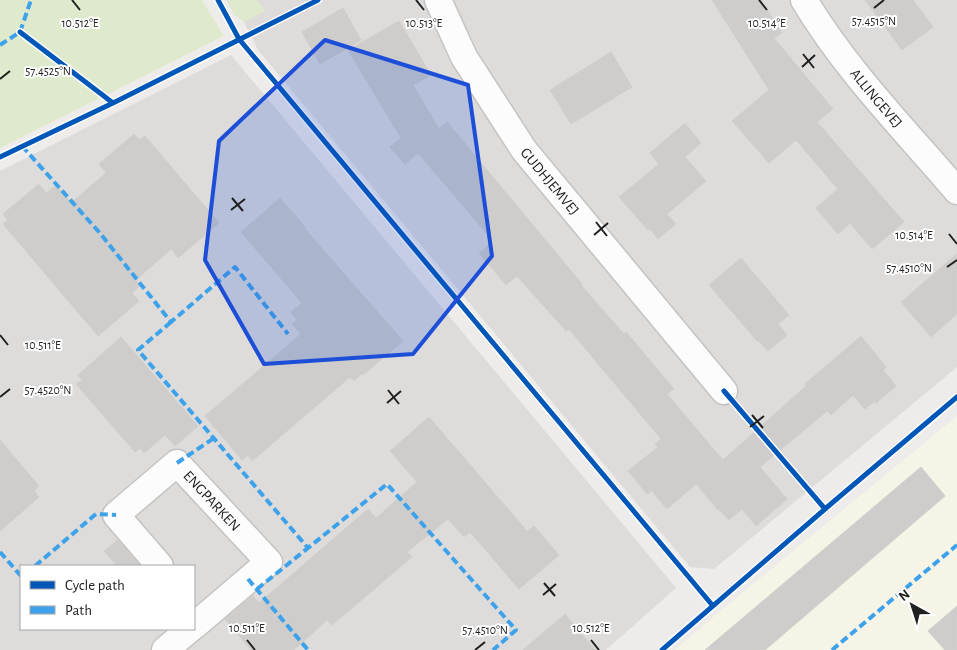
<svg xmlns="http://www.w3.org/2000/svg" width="957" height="650" viewBox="0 0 957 650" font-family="'Alegreya Sans',sans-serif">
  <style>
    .residential { fill: #dddcdb; fill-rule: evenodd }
    .education { fill: #f6f4e7 }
    .grass { fill: #dfe9cb }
    .building { fill: #cfcdcb; stroke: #d1cecb }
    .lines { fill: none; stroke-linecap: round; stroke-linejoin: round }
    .minor-casing { stroke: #c4c3c2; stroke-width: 29 }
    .minor { stroke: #fcfcfc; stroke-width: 26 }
    .quiet { stroke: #3da2ea; stroke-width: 4; stroke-dasharray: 8 4; stroke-linecap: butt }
    .cycleway-casing { stroke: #fff; stroke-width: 8 }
    .cycleway { stroke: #0057b8; stroke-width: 5 }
    .marked { fill: #1d4ed8; fill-opacity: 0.2; stroke: #1d4ed8; stroke-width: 4; stroke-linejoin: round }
    .ticks { fill: none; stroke: #202020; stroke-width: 2 }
    .labels { text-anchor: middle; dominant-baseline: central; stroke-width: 4; stroke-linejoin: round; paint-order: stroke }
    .street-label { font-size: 15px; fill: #202020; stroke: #fff }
    .ticks-label { font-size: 12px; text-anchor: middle; fill: #202020; stroke: #fff; stroke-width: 4; stroke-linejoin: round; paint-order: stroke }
  </style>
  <rect width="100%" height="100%" fill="#eeecea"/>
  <path class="residential" d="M227,0H957V367L714,569L690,567L258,50L244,22L234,14Z
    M231,55L676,588L606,650H0V171ZM21,566H194V629H21Z"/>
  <path class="education" d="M957,416V650H675L718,613Z"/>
  <path class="grass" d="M0,0H202L224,36L0,148Z
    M227,0H257L265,11L244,22L234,14Z"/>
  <path class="building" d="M712,0H761L782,33L774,38L833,109L817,122L904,222L872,249L850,223L838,234L816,208L838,189L796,140L769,163L732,121L769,90Z
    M865,0H913L933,27L902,50Z
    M343,8L361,40L320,64L302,32Z
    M399,21L431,75L413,85L439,129L447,122L582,284L581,285L624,334L626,332L674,389L667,394L723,460L806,386L805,384L861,336L886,367L883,370L896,386L876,403L875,401L865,409L853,395L831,415L827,411L760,467L787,499L756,526L742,509L729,520L719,509L718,510L696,484L667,509L652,491L647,494L628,471L658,447L655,444L661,439L569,329L566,331L517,276L506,285L479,253L493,241L418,153L405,164L390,147L401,138L348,50Z
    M611,52L632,87L571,124L550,90Z
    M685,123L701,143L685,157L706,181L667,214L676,224L658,239L650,229L648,230L619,197L659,164L650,153Z
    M134,134L139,140L145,136L219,223L178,258L171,249L136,280L141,285L132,293L139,301L98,336L3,224L8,220L3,214L39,184L46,193L56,185L71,203L106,173L99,164Z
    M280,198L306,228H304L403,341L363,375L361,374L354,381L350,377L252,461L248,455L242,460L205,416L301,334L292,324L297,320L291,312L302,303L241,232Z
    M957,254V314L931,337L901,302Z
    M741,258L789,315L778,324L787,335L768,351L759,341L758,342L709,285Z
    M121,337L198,426L175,446L165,435L144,453L140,448L135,452L76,384L82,380L78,375Z
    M429,417L527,531L534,526L559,555L519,589L470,532L464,537L448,519L407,552L412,557L332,625L327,620L294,650H251L225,619L253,596L259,603L368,509L376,518L417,482L390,451Z
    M0,440L39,486L34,491L39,497L0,531Z
    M921,467L945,496L765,650H705Z
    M118,540L140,566H117L104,551Z
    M957,606V650H945L928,631Z
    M565,614L595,650H523Z"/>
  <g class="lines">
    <g class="minor-casing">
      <g id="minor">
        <path id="s1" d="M438,0L464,57L524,150L724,391"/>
        <path id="s2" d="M804,0C846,70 904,129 957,191"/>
        <path id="s3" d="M160,566L116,515L177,463L269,562L194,626"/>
        <path d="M165,650L190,629"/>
      </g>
    </g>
    <use href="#minor" class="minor"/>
    <path class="quiet" d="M0,45L20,32L31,0
      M22,146L99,232L171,322L235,267L288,334
      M171,322L138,350L308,548L387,484L516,630L493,650
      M177,463L214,438
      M0,552L21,576
      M35,566L96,514L116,515
      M248,579L308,650
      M257,589L308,548
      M832,650L957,545"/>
    <g class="cycleway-casing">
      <path id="cycleway" d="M218,0L239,39L713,606
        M20,32L113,103
        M0,157L113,103L318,0
        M724,391L825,509
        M662,650L825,509L957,397"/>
    </g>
    <use href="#cycleway" class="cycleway"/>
  </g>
  <path class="marked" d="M325,40L468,85L492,256L413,354L264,364L205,260L219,141Z"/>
  <path class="ticks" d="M72,0L80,10M416,0L424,10M759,0L767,10M874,8L884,0M803,54L814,68M802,67L815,55M0,79L10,71M232,198L243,211M231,210L245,199M596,222L607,236M949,234L957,244M594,235L608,223M947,267L957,260M0,335L8,345M388,390L399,404M0,397L10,389M387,403L401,391M752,415L763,428M750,427L764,416M544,583L555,596M543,595L556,584M247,640L255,650M591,640L599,650M475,650L485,642"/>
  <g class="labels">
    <g class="street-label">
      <text stroke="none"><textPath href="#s2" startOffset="122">ALLINGEVEJ</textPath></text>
      <text stroke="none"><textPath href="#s1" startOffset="214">GUDHJEMVEJ</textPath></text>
      <text stroke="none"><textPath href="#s3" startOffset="199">ENGPARKEN</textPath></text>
    </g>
  </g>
  <g class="ticks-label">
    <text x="874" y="25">57.4515°N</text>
    <text x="80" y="27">10.512°E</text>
    <text x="424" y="27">10.513°E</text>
    <text x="767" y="27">10.514°E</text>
    <text x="48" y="75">57.4525°N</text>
    <text x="914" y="239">10.514°E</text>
    <text x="909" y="272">57.4510°N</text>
    <text x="43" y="349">10.511°E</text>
    <text x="48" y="394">57.4520°N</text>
    <text x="247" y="632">10.511°E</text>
    <text x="591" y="632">10.512°E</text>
    <text x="485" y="634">57.4510°N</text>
  </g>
  <rect x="20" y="565" width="175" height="65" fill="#ffffff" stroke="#a6a6a6"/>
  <rect x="30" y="581" width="25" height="8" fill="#0057b8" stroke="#a6a6a6"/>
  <text x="65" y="590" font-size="15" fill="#202020">Cycle path</text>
  <rect x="30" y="606" width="25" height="8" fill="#3da2ea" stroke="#a6a6a6"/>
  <text x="65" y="615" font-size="15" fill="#202020">Path</text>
  <g transform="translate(912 605) rotate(321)" stroke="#ffffff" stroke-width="4" paint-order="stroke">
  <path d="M0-4L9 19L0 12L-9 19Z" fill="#202020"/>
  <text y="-8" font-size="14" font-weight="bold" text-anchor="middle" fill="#202020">N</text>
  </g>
</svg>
